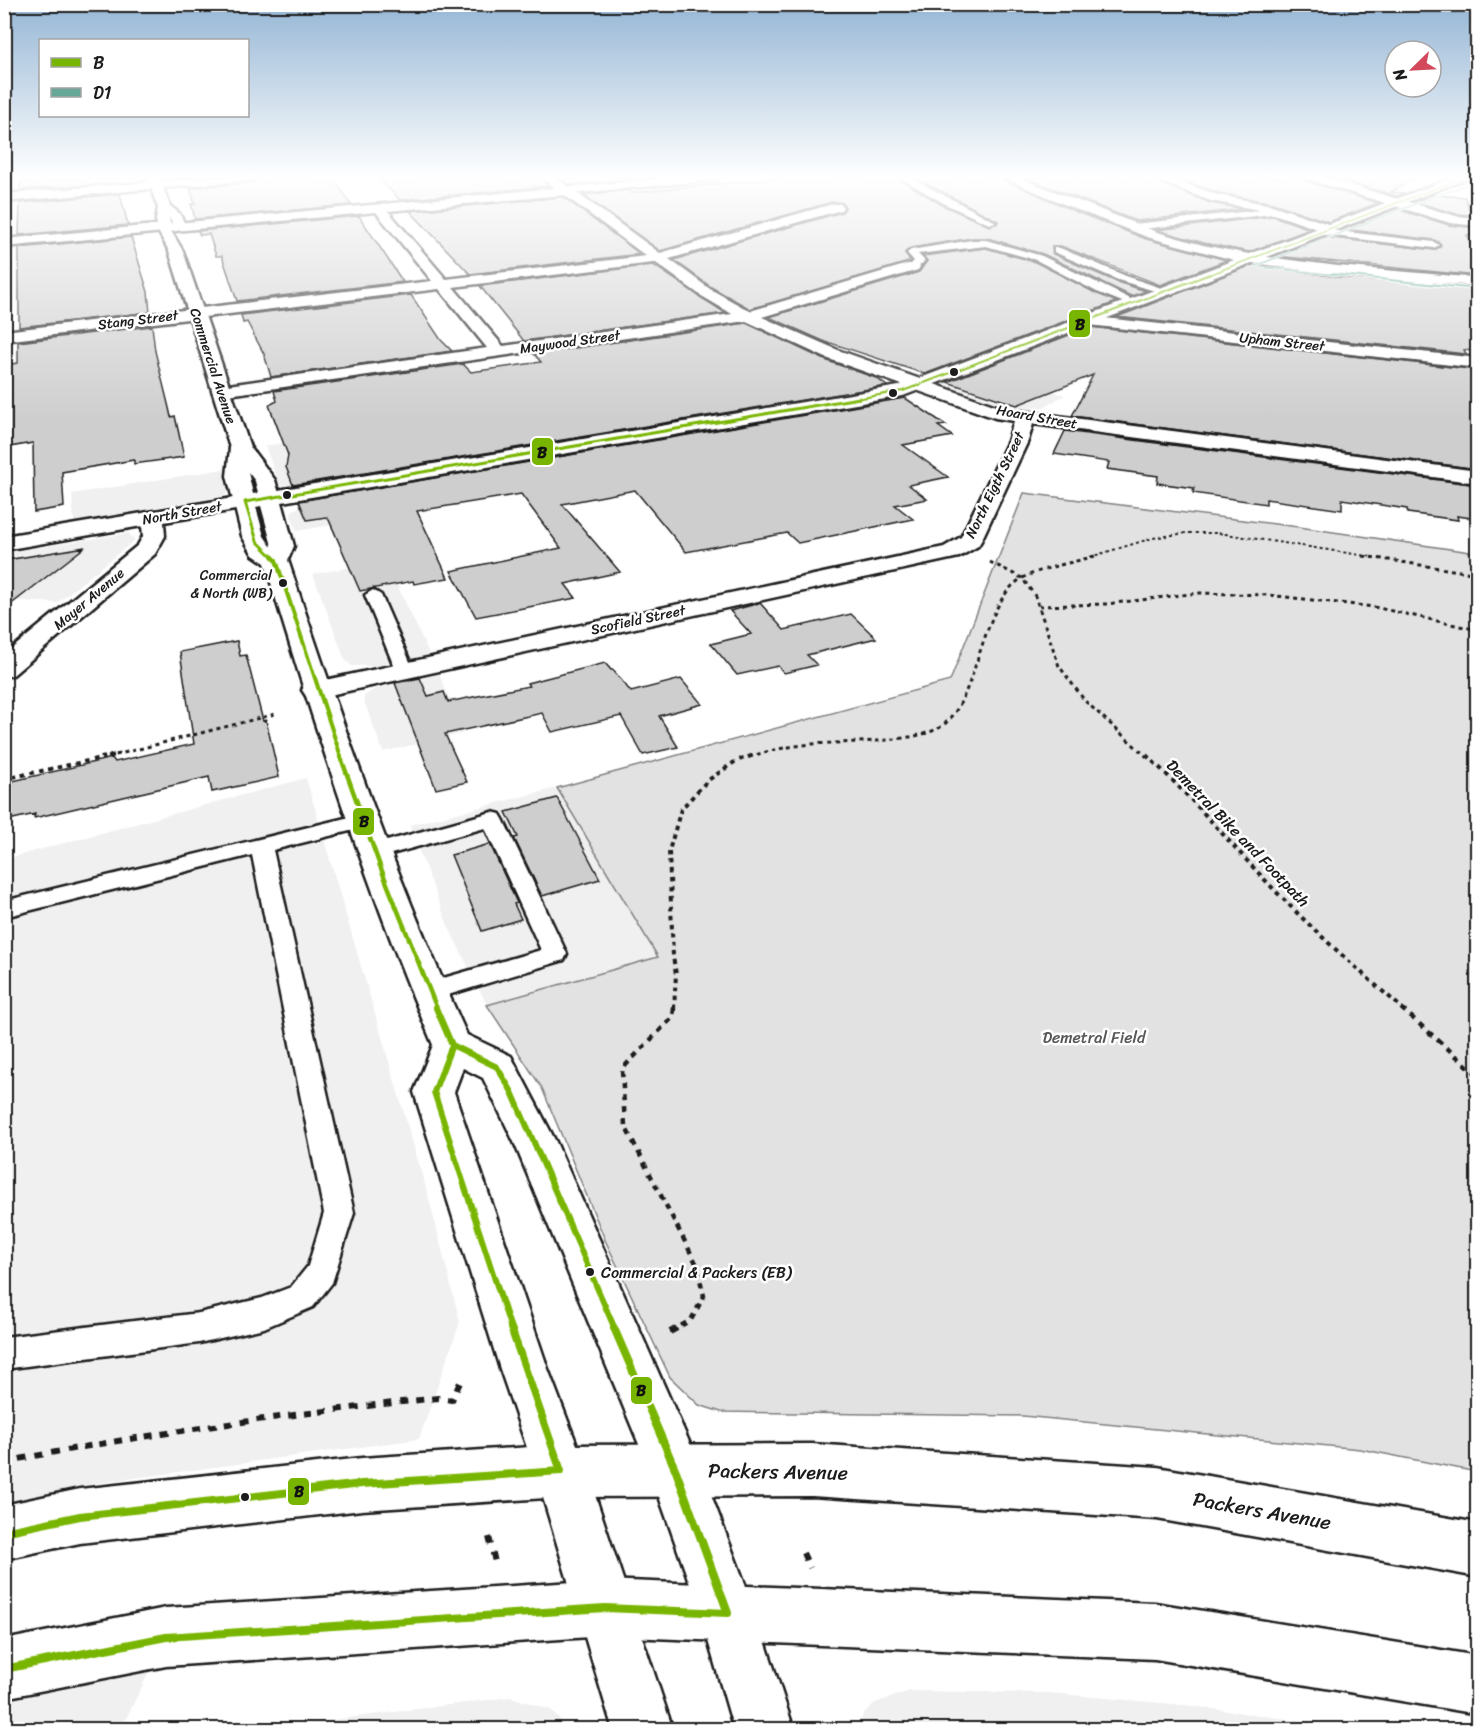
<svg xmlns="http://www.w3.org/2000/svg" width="1482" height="1734" viewBox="0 0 1482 1734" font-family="Sriracha,sans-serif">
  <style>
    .built { fill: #f0f0f0 }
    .green { fill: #e2e2e2; stroke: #7f7f7f; stroke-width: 1.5 }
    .building { fill: #cecece; stroke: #1c1c1c; stroke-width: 1.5 }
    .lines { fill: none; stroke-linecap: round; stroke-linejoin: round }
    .service-casing { stroke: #1c1c1c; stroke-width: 5 }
    .minor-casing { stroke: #1c1c1c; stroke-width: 5 }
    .tertiary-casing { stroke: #1c1c1c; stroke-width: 5 }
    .primary-casing { stroke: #1c1c1c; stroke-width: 5 }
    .path-far4 { stroke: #1c1c1c; stroke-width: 2; stroke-dasharray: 3 3; stroke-linecap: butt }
    .path-far3 { stroke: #1c1c1c; stroke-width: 3; stroke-dasharray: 4 4; stroke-linecap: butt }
    .path-far2 { stroke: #1c1c1c; stroke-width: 4; stroke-dasharray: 4.5 4.5; stroke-linecap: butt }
    .path-far1 { stroke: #1c1c1c; stroke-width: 4.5; stroke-dasharray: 6 6; stroke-linecap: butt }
    .path { stroke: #1c1c1c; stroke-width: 6; stroke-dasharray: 8 8; stroke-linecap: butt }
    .service { fill: #fff; fill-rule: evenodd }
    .minor { fill: #fff; fill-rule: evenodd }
    .tertiary { fill: #fff; fill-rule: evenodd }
    .primary { fill: #fff; fill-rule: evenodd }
    .bus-1-far6-casing { stroke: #fff; stroke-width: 3 }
    .bus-1-far5-casing { stroke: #fff; stroke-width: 4.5 }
    .bus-1-far4-casing { stroke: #fff; stroke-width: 6 }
    .bus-1-far3-casing { stroke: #fff; stroke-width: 8 }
    .bus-1-far2-casing { stroke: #fff; stroke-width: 9 }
    .bus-1-far1-casing { stroke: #fff; stroke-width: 10 }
    .bus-1-casing { stroke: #fff; stroke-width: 12 }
    .bus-2-far1-casing { stroke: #fff; stroke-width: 3 }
    .bus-2-casing { stroke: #fff; stroke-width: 4.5 }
    .bus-1-far6 { stroke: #78b500; stroke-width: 1.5 }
    .bus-1-far5 { stroke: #78b500; stroke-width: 2 }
    .bus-1-far4 { stroke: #78b500; stroke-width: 3 }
    .bus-1-far3 { stroke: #78b500; stroke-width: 4 }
    .bus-1-far2 { stroke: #78b500; stroke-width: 4.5 }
    .bus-1-far1 { stroke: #78b500; stroke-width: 6 }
    .bus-1 { stroke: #78b500; stroke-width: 8 }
    .bus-2-far1 { stroke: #67a797; stroke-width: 1.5 }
    .bus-2 { stroke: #67a797; stroke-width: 2 }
    .bus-dot { fill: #1c1c1c; stroke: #fff; stroke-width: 2 }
    .labels { text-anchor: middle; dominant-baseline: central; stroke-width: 5; stroke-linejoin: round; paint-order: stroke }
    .far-street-label { font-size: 14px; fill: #1c1c1c; stroke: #fff }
    .bus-label { font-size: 14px; fill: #1c1c1c; stroke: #fff; text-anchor: end }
    .street-label { font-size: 16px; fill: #1c1c1c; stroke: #fff }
    .park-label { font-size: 16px; fill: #575757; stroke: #fff }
    .near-bus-label { font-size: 16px; fill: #1c1c1c; stroke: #fff; text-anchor: start }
    .near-street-label { font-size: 20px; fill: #1c1c1c; stroke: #fff }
    .line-badge { stroke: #fff; stroke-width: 2 }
    .pale-badge-label { font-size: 16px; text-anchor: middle; font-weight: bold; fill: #111 }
  </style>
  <rect width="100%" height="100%" fill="#fff"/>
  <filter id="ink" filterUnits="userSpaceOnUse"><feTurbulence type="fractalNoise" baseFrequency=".0167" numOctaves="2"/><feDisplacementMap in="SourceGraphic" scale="12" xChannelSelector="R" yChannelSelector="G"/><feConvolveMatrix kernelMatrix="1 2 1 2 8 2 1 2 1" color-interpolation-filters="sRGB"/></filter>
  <g filter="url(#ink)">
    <path class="built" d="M970,366L1065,395L1025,417L920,385Z
      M359,431L379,471L293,486L281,485L278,481L265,446Z
      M224,469L231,489L224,496L74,522L72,494Z
      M304,504L360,520L297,531L291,516L292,511Z
      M128,533L135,540L57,603L5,600V553Z
      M386,561L430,655L378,666H352L345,660L313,574Z
      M439,674L464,733L383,752L364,701V696L375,689Z
      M306,778L428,1195L460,1322L419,1439L91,1484L5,1502V859Z
      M557,788L658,957L487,1005L449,928L409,825Z
      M166,1637L121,1729L5,1730V1669Z
      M910,1691L1049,1693L1184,1705L1359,1729H855L865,1712L875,1703Z
      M511,1697L551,1710L569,1729H262Z"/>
    <path class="green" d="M1024,493L1299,527L1477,553V1472L1360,1449L1023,1416L721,1412L699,1405L670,1377L606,1242L542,1088L487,1005L658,957L557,788L950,681Z"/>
    <path class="building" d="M94,177H115L117,183L20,190V183Z
      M261,177H333L351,205L195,219L191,204H195L190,188L253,182Z
      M377,177H539L549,186L400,200Z
      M558,177H629V179L570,185Z
      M786,177H897L944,206L990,226L998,221L914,177H1000L1074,211L1146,239L1227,260L1160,285L1061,246H1052L1053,254L1117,282L1146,291L1131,296L1043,254L987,238H972L911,248L905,253L910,262L750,309L711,287L674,260L842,212L845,208L843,203L832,202L660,251L583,195L630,190V193Z
      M1024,177H1147L1210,203L1244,209L1136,221Z
      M1172,177H1303L1306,181L1378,203L1329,222L1273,203L1219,193Z
      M1331,177H1418L1391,192L1405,193L1397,196Z
      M120,194L128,225L19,235L20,203Z
      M1431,195L1465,197L1471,215L1456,214L1415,202Z
      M563,197L640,254L470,274L410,211Z
      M1396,209L1449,225L1476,228L1478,236L1467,235L1478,267V276L1276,256L1324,237L1434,250L1440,247V243L1434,240L1344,229Z
      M359,216L403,282L237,301L222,256H216L209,234L200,235L198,231Z
      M1273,216L1310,229L1249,252L1204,243L1157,230Z
      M131,237L148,292L150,312L19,327V248Z
      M986,248L1035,262L1116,302L925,374L831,343L830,344L769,317L919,272L927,261L923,256Z
      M653,265L725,313L524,341L480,286Z
      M1252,265L1338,277L1478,288V352L1464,350L1466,354L1117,317Z
      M411,295L441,340L452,351L271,377L264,354L247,322L243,323L241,315Z
      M746,323L825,360L876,378L887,386L293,485L286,467L288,455L269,405L277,401L274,391L463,364L471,372L541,362L534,354Z
      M152,326L155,351L169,408L171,417L175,416L184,457L134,464V460L62,472L64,507L34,512L33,443L4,448V365L18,363V342Z
      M1090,327L1470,369L1478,393V469L1072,416L1093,375L1017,405L947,382Z
      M905,398L946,425L938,426L952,436L903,445L948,477L909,485L927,499L895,505L913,519L798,543L787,533L686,552L635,490L562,504L620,572L565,584L576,598L476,617L451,571L561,548L521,494L417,511L448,578L414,584L413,581L360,591L329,520L326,517L307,520L299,501Z
      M1065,431L1478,485V519L1457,516L1458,520L1408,513L1407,509L1342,499V510L1266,499V504L1193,493L1194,488L1157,483L1158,476L1107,469L1109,462L1054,454Z
      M85,547L5,609L7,560Z
      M760,603L784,630L851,614L876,638L807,655L817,665L784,673L778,666L737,675L711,644L751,634L730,611Z
      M237,641L240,656L246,655L263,721L266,720L279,777L212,792L209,777L34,818L35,814L4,821V783L112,758L115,762L194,744L180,652Z
      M605,663L611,670H613L631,692L681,679L702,704L659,716L678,747L643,755L621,716L552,732L542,713L445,734L467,782L436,789L395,683L420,678L428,696L444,692L448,702L529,686L527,683Z
      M557,798L600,879L542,896L514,838L518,837L506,812Z
      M490,844L517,903L514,904L521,919L482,931L451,855Z"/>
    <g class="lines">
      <g class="service-casing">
        <path id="service" d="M899,177H909L996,222L989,224L945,204Z
          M1278,208L1281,209V213L1134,230L1130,227L1134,224Z
          M1320,229L1434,242L1439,245L1434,248L1317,234V230Z
          M972,240H986L1042,256L1139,303L1130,305L1097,292L1036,260L986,246L918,254L925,261L916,269L908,267L914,261L907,253L911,250Z
          M1054,248H1060L1126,276L1170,291L1165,294L1118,280L1054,252Z
          M373,590L381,595L414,671L411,675H399L396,671L365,595Z
          M492,812L500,814L503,819L567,954L564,960L428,1001L419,999L415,992L419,985L541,950L485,828L373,859L365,857L362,852L365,847Z
          M362,814L370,816L373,821L370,826L273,850L354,1213L332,1283L313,1307L264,1328L199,1343L4,1369V1337L199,1313L262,1298L291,1287L308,1266L324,1213L252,855L4,917V901Z"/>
      </g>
      <g class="minor-casing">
        <path id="minor" d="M213,177H259L253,180L4,202V194Z
          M541,177H554L569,187L680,177H722L716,180L577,193L660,253L833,204H841L843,207L841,210L669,259L710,289L750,311L908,264H918L920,267L918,270L762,317L838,350L1005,409L1478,471V483L1033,424L1028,441L981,541L978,546L959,557L316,698L306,696L302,690L306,684L316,682L944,547L961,537L1008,441L1014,421L995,418L826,358L746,321L221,396L215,395L212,391L215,387L221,386L487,348L439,289L4,341V331L432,281L376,212L4,247V239L555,188ZM564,195L646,256L446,279L388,211ZM653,263H656L700,295L732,314L503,346L453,287Z
          M1149,177H1166L1218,195L1272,205L1334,226L1336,229L1329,233L1265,211L1211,201Z
          M1305,177H1323L1456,216L1478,218V226L1450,223L1307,179Z
          M1086,316L1478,358V368L1080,324L1078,321L1080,318Z
          M245,496L253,497L256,502L253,507L164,522L165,536L155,554L13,675L4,677V655L138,545L143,536L142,526L4,550V536Z"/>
      </g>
      <g class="tertiary-casing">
        <path id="tertiary" d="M147,177H159L170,206L179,213L185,224L179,228L174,227L169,217L171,231L183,251L250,447L275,480L278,490L899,386L1234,260L1147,237L1075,209L1002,177H1018L1157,232L1203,245L1249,254L1455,177H1471L1267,257L1338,266L1478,278V286L1338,275L1252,263L903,396L282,502L294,546L288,560C341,721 397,881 467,1035L511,1056L556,1142L702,1471L756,1613L794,1730H734L700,1613L650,1471L514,1142L483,1078L463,1068L454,1092L548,1369L587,1471L673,1730H613L535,1471L500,1369L414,1092L433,1045C367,888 314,727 265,563L253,555L242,536L227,476L230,448L169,251L158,231L156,220L158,208ZM248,472L255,481L258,493L253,494ZM261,506L272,546H271L264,536L256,507Z"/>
      </g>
      <g class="primary-casing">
        <path id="primary" d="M812,1444L1157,1467L1478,1523V1577L1157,1519L812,1496L561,1497L362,1510L80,1543L4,1559V1505L80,1489L362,1458L561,1445Z
          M605,1580L1155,1603L1478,1656V1714L1155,1659L605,1636L166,1666L4,1698V1640L166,1608Z"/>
      </g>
      <path class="path-far4" d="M1090,557L1153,538L1186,533H1219L1373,557"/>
      <path class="path-far3" d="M1363,556L1478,574
        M990,562L1022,578L1035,596L1059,666L1085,701L1147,757
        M1039,606L1107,604L1198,593L1268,595L1374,607L1478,630
        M108,757L275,714
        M749,757C770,750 791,746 812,744C842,742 919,743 942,726C979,699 980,604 1021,579C1037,569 1075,562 1095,556"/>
      <path class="path-far2" d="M1146,755C1189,794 1226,839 1266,881C1309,927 1356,968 1403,1009
        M4,779L115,755
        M674,1009L676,974L673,957L669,851L681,809L707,781L736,761L754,755"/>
      <path class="path-far1" d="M674,1008L673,1017L622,1069L625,1126L696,1263L704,1296L691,1320L675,1329
        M1401,1008L1478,1075"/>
      <path class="path" d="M670,1332L677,1328
        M4,1462C148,1433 292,1414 438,1398L452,1400L462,1378
        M489,1537L495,1562
        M803,1553L810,1568"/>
      <use href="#service" class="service"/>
      <use href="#minor" class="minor"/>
      <use href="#tertiary" class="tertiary"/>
      <use href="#primary" class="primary"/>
      <g class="bus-1-far6-casing">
        <path id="bus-1-far6" d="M1206,276L1465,177"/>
      </g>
      <g class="bus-1-far5-casing">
        <path id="bus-1-far5" d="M850,400L903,391L1210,274"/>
      </g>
      <g class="bus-1-far4-casing">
        <path id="bus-1-far4" d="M273,557L257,541L245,502L859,398"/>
      </g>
      <g class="bus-1-far3-casing">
        <path id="bus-1-far3" d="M272,556L276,560L341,757"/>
      </g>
      <g class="bus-1-far2-casing">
        <path id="bus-1-far2" d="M340,755L380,866L437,1009"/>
      </g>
      <g class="bus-1-far1-casing">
        <path id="bus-1-far1" d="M436,1008L452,1045L497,1067L512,1092L615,1329
          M452,1045L434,1092L511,1329"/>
      </g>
      <g class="bus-1-casing">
        <path id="bus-1" d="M4,1532L80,1516L362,1484L561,1471L511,1328
          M4,1669L166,1637L605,1608L728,1613L676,1471L614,1328"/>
      </g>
      <g class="bus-2-far1-casing">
        <path id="bus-2-far1" d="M1255,266L1468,184
          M1260,267L1346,276"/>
      </g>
      <g class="bus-2-casing">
        <path id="bus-2" d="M1331,274L1477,289"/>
      </g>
      <use href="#bus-1-far6" class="bus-1-far6"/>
      <use href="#bus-1-far5" class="bus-1-far5"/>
      <use href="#bus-1-far4" class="bus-1-far4"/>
      <use href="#bus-1-far3" class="bus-1-far3"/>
      <use href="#bus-1-far2" class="bus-1-far2"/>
      <use href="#bus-1-far1" class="bus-1-far1"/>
      <use href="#bus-1" class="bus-1"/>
      <use href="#bus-2-far1" class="bus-2-far1"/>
      <use href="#bus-2" class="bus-2"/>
    </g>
  </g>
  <linearGradient id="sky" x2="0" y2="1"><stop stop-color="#95b6d5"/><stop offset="0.42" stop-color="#fff"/><stop offset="1" stop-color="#fff" stop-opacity="0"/></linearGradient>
  <rect width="1482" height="420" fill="url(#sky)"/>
  <g class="bus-dot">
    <circle cx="954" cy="372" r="5"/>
    <circle cx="893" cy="393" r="5"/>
    <circle cx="287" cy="495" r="5"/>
    <circle cx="283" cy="583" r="5"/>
    <circle cx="590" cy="1272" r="5"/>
    <circle cx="245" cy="1497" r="5"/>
  </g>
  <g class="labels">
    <g class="far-street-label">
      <text transform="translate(138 320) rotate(-7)">Stang Street</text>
      <text transform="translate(570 342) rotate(-8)">Maywood Street</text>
      <text transform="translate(1282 342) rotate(6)">Upham Street</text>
      <text transform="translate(213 366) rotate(72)">Commercial Avenue</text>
      <text transform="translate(1037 417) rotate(10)">Hoard Street</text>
      <text transform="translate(995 485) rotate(-64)">North Eigth Street</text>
      <text transform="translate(182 513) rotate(-10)">North Street</text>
      <text transform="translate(89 599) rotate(-40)">Mayer Avenue</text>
      <text transform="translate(638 620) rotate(-12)">Scofield Street</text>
    </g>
    <g class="bus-label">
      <text x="272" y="575">Commercial<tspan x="272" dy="18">&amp; North (WB)</tspan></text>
    </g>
    <g class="street-label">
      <text transform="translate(1238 833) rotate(46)">Demetral Bike and Footpath</text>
    </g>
    <g class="park-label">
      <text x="1094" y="1037">Demetral Field</text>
    </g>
    <g class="near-bus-label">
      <text x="601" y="1272">Commercial &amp; Packers (EB)</text>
    </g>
    <g class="near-street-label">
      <text transform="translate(778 1472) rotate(1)">Packers Avenue</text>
      <text transform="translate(1262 1511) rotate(10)">Packers Avenue</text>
    </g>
  </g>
  <g class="line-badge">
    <rect x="1068" y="309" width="23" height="29" rx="6" fill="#78b500"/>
    <rect x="531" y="437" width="23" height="29" rx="6" fill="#78b500"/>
    <rect x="352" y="807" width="23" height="29" rx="6" fill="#78b500"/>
    <rect x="630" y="1376" width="23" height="29" rx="6" fill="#78b500"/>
    <rect x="287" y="1477" width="23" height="29" rx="6" fill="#78b500"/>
  </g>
  <g class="pale-badge-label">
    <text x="1080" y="330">B</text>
    <text x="542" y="458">B</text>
    <text x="364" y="827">B</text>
    <text x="641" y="1396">B</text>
    <text x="299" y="1497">B</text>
  </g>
  <rect width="1482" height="1734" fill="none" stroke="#fff" stroke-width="24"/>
  <rect x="12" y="12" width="1458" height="1710" fill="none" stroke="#1c1c1c" stroke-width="2" filter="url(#ink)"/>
  <rect x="39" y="39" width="210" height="78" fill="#ffffff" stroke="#a4a4a4" stroke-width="1.5"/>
  <rect x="51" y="58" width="30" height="9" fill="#78b500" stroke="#a4a4a4" stroke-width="1.5"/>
  <text x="93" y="69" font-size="18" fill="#1c1c1c">B</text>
  <rect x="51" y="88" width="30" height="9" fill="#67a797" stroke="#a4a4a4" stroke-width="1.5"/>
  <text x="93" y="99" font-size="18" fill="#1c1c1c">D1</text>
  <g transform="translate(1413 69) rotate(246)"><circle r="28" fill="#ffffff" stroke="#a4a4a4" stroke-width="1.5"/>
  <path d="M0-4.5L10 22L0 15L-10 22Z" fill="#d1495b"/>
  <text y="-9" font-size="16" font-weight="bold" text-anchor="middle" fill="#1c1c1c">N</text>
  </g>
</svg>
